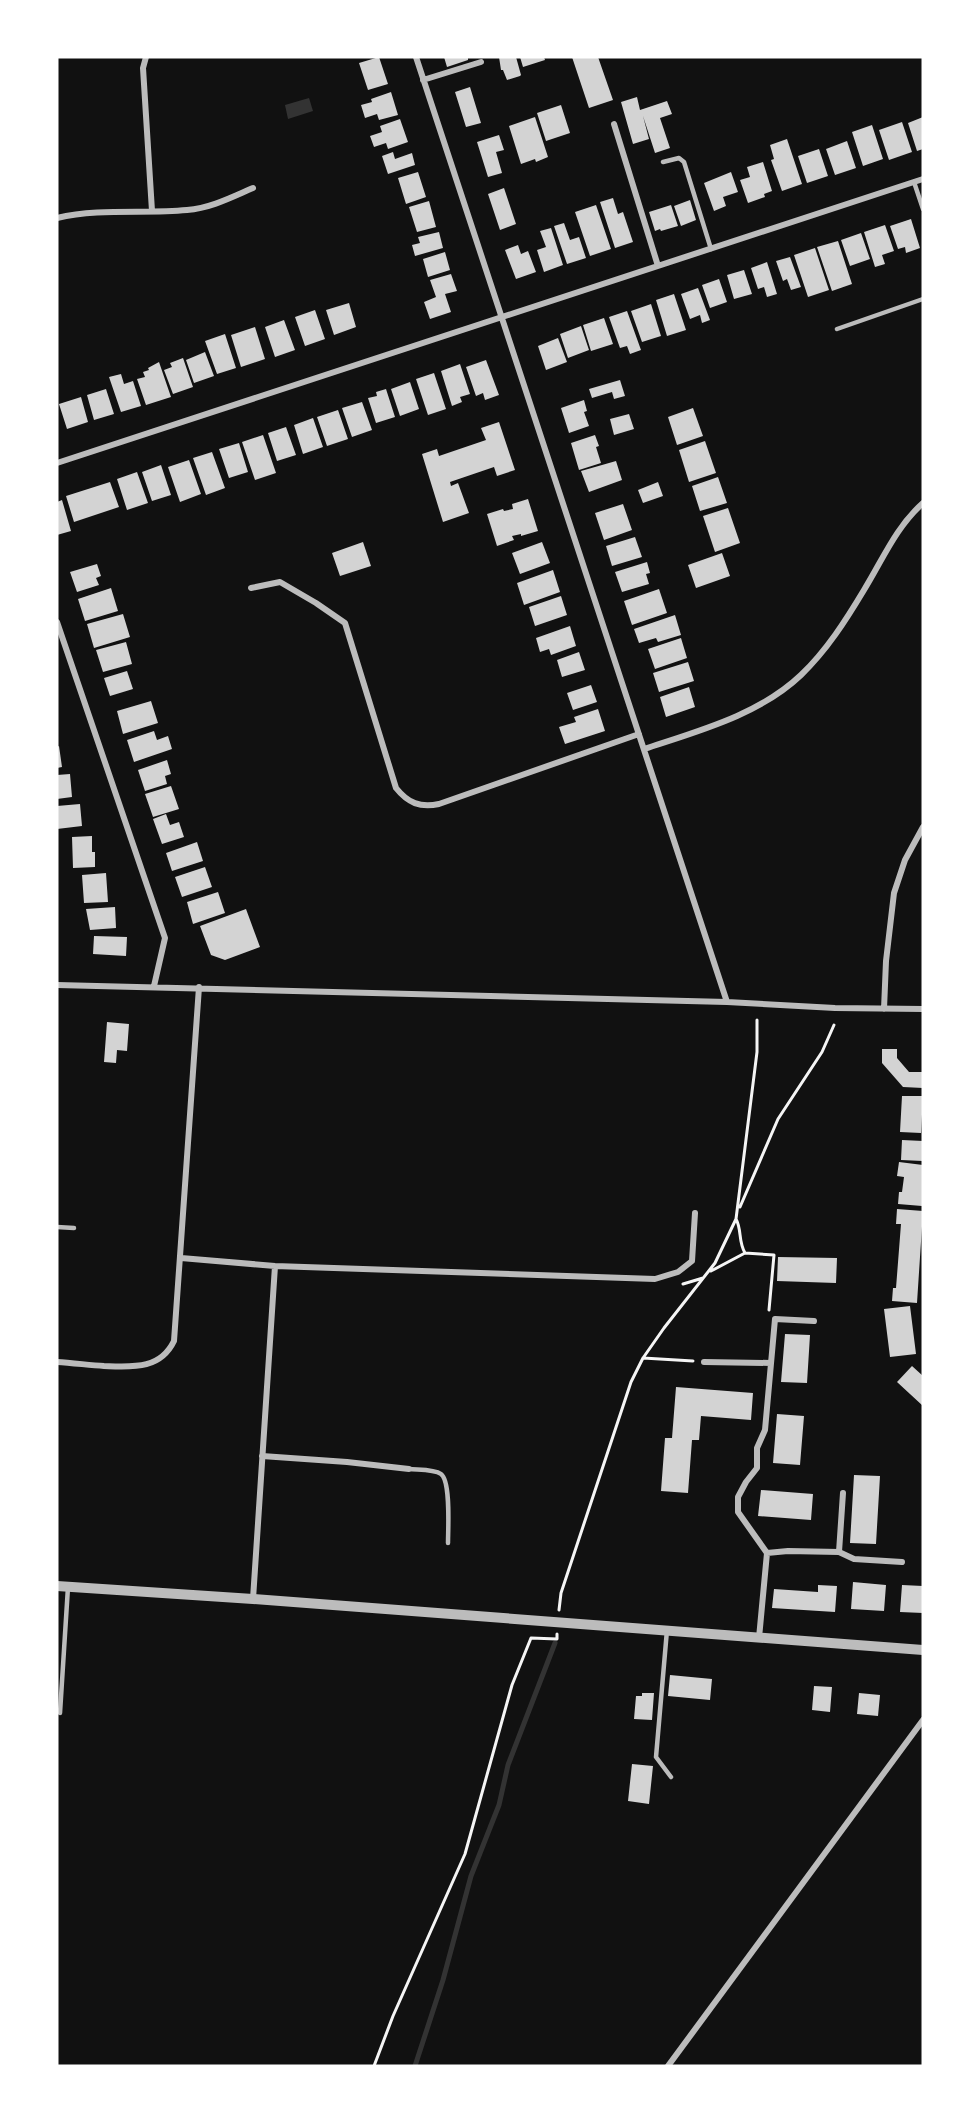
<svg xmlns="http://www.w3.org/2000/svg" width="980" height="2123" viewBox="0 0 980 2123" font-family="Figtree,sans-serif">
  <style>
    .water { fill: #333 }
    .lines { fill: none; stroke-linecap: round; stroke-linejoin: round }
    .stream { stroke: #333; stroke-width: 5 }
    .building { fill: #d3d3d3 }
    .path { stroke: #f5f5f5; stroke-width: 3 }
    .service { stroke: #bcbcbc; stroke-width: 4.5 }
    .minor { stroke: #bcbcbc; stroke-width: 6 }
    .tertiary { stroke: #bcbcbc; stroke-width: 10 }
  </style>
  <rect width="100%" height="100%" fill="#111"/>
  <path class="water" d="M309,98L313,111L288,119L285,105Z"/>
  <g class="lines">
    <path class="stream" d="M415,2066L443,1980L471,1876L499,1805L508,1765L555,1643"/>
  </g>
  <path class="building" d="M379,57L388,84L368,90L359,63Z
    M444,57H468V60L447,67Z
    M499,57H516L521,75L520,76L507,80L503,70H501Z
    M520,57H544L545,60L523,67Z
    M572,57H598L613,100L589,108Z
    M470,87L481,123L466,127L455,92Z
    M391,92L398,115L379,120L377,114L365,118L361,105L372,102L371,99Z
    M637,97L640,110L667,101L672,114L660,118L670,148L655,153L643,116L649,139L633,144L621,102Z
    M561,105L570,133L546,141L537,113Z
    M535,117L548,157L536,162L535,159L521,164L509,126Z
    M923,117V149L917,151L908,123Z
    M400,119L408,142L388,149L386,143L374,147L370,136L382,132L380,126Z
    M902,122L912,152L889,160L879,130Z
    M872,125L883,159L863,166L852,132Z
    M499,135L504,150L496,152L502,173L488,177L477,142Z
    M787,139L802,184L782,191L771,160L774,159L770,145Z
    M847,141L856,168L835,175L826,149Z
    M819,149L828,176L807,183L798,156Z
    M393,152L395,159L412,153L415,165L388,174L382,156Z
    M763,162L772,191L764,194L765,197L748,203L740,180L750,177L747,167Z
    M418,172L426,197L406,204L398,178Z
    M731,172L738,192L723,197L726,206L714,211L704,183Z
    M504,188L516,224L500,230L488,194Z
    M613,198L618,214L623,212L633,242L615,248L600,202Z
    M690,200L696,220L681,226L674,206Z
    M429,201L436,227L417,232L409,207Z
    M596,205L611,249L590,256L575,212Z
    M671,205L678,226L661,231L660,229L655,231L649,212Z
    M911,219L920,248L906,253L905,247L898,249L890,226Z
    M564,223L570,240L579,237L586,258L567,264L554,226Z
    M885,225L894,251L882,255L885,264L875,267L864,232Z
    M551,228L563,265L544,272L537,250L546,247L540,231Z
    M439,232L443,248L415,256L412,245L420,243L418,237Z
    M861,233L870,259L850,266L841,240Z
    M838,241L852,284L832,291L817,247Z
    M518,245L521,254L528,251L536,272L516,279L505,250Z
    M815,248L829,290L808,297L794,255Z
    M445,252L450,270L428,277L423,259Z
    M790,257L801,287L791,290L787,279L783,281L776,261Z
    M767,262L777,294L767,297L764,287L758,289L751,268Z
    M744,270L752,294L734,299L727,275Z
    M451,274L457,291L445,294L451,312L430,319L424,302L436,297L430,280Z
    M719,279L727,302L710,308L702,285Z
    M698,288L710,320L702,323L700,315L690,319L681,294Z
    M674,294L686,330L667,336L656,300Z
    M349,303L356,327L334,335L326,310Z
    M651,304L661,336L642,342L631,311Z
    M315,310L325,339L305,346L295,317Z
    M627,311L641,350L630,354L627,346L620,348L609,317Z
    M604,318L613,344L591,351L583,325Z
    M284,320L295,350L275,357L265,327Z
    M581,326L589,350L568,358L560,334Z
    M255,327L265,359L241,367L231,335Z
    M225,334L236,368L217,374L205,341Z
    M558,338L567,362L546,370L538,346Z
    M205,352L214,376L194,383L186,360Z
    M183,358L193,387L173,394L164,370L172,367L170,363Z
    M486,360L499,395L485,400L483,393L476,396L466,367Z
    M159,362L171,397L146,405L137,379L145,377L143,372L149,370L148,368Z
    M460,364L470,394L460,397L462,402L452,406L441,371Z
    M434,373L446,409L428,415L416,379Z
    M121,374L124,384L133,381L141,406L121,412L109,377Z
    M620,380L625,396L614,399L612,392L592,398L589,389Z
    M410,382L419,409L400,416L391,389Z
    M106,389L114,414L94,420L87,395Z
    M386,389L395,417L376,423L368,398L377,396L376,392Z
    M81,397L88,422L67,429L59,404Z
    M584,400L587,411L584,412L589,426L569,433L561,408Z
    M362,402L372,430L352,437L342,408Z
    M693,408L703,436L677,445L668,417Z
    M338,410L348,439L327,446L317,417Z
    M629,414L634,429L614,435L610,419Z
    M313,418L323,447L303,454L294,425Z
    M499,422L515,470L497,476L494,467L450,482L451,486L458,483L469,513L443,522L422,454L437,449L439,456L486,440L481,428Z
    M286,427L296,455L277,461L268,433Z
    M263,435L276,473L255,480L242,442Z
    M595,435L599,446L596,447L601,463L579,470L571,443Z
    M705,441L716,473L689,482L679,450Z
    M239,443L248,472L229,478L219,449Z
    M212,452L225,488L206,495L193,458Z
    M189,460L201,494L180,502L168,467Z
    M616,461L622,480L589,492L581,471Z
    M161,465L171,495L152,501L142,472Z
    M137,472L148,503L127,510L117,479Z
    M718,477L727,503L700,511L692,486Z
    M110,482L119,507L74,522L66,496Z
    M658,482L663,496L643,503L638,490Z
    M528,499L538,531L521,536V534L512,536L514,540L497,546L487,514L503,509L504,511L513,509L512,504Z
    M62,500L71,531L57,535V502Z
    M623,504L632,530L604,540L595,513Z
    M728,508L740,543L715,552L703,516Z
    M635,537L642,557L612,566L606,546Z
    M363,542L371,566L340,576L332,553Z
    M542,542L550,563L520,574L512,553Z
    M722,553L730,576L696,588L688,565Z
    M647,562L650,573L646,574L649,584L622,592L615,572Z
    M97,564L101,576L96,578L99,585L77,592L70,572Z
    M553,570L560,592L524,605L517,583Z
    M111,588L118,611L85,621L78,599Z
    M659,589L667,613L632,625L624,601Z
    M561,596L567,615L535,626L529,607Z
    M123,614L130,637L94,648L87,624Z
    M675,615L681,635L658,642L656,638L639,643L634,629Z
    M570,626L576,646L551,655L549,649L540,652L536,638Z
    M681,638L687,658L655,669L648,649Z
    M126,642L132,664L103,672L96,650Z
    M579,652L585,670L562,677L557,660Z
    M688,662L694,681L659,692L653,673Z
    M127,671L133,689L110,696L104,678Z
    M591,685L597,702L573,710L567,693Z
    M689,687L695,707L666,717L660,697Z
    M151,701L158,723L123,734L117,711Z
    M598,709L605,731L565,744L559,727L576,722L574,717Z
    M154,731L157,740L168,736L172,749L134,762L127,740Z
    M59,746L62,767L57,768V747Z
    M167,760L171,774L165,776L167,784L145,791L138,770Z
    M70,774L72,797L57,799V775Z
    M171,786L179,809L153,817L145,794Z
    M80,804L82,826L57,829V806Z
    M166,814L170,825L179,822L184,837L162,844L153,819Z
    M92,836V852H95V867L73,868L72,837Z
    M197,842L203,861L172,871L166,853Z
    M205,867L212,887L182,897L175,877Z
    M106,873L108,902L84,903L82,875Z
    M218,892L225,913L193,924L187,902Z
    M115,907L116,928L90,930L86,909Z
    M246,909L260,947L225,960L211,955L200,926Z
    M94,936L127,937L126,956L93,954Z
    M107,1022L129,1024L127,1051L117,1050L116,1063L104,1062Z
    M882,1049H897V1058L909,1072H923V1088L903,1087L882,1063Z
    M902,1096H923L921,1133L900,1132Z
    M902,1140L923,1141V1161L901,1160Z
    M899,1162L923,1165L922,1206L898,1204L899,1192H902L904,1177L897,1176Z
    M897,1209L923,1211L917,1303L892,1301L893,1288H896L901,1224H896Z
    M778,1257L837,1258L836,1283L777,1281Z
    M910,1306L916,1354L890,1357L884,1309Z
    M785,1334L810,1335L807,1383L781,1382Z
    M912,1366L923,1376V1406L897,1382Z
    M676,1387L753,1393L751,1420L701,1416L699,1440H692L688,1493L661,1491L665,1438H672Z
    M777,1414L804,1416L800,1465L773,1463Z
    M854,1475L880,1476L876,1544L850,1543Z
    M761,1490L813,1494L811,1520L758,1516Z
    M853,1582L886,1585L884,1611L851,1609Z
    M818,1585L837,1586L835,1612L772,1608L774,1589L818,1592Z
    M902,1585L923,1586V1613L900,1612Z
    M670,1675L712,1679L710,1700L668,1696Z
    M814,1686L832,1687L830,1712L812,1710Z
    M642,1693H654L652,1720L634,1719L636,1696H642Z
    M859,1693L880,1695L878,1716L857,1714Z
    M632,1764L653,1766L649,1804L628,1801Z"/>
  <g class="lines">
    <path class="path" d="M740,1207L778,1119L822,1052L834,1025
      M736,1219C742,1230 738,1241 745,1253
      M711,1271L745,1253L774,1255L769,1310
      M683,1284L703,1278
      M643,1358L693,1361
      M559,1610L561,1593L631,1382L643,1358L664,1328L715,1263L736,1219L757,1052V1020
      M374,2066L393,2016L465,1854L512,1685L531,1638L557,1639V1634"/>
    <path class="service" d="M663,162L679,158L684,162L711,249
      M914,182L923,209
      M837,329L923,299
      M57,1227L74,1228
      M409,1469C418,1470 434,1469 441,1474C451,1481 448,1530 448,1543
      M667,1630L656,1757L671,1777
      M60,1713L68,1587"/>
    <path class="minor" d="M146,57L143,68L152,211
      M416,57L727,1002
      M423,80L481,62
      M614,124L658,266
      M57,218C100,208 144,214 187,210C211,208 232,197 253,188
      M57,463L923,179
      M251,588L280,582L316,603L345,623L396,788C408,803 420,808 439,804L639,734
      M57,622L165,938L154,986
      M644,749C698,731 759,715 801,675C827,650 846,620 864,590C883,559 896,527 923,503
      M57,985L727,1002L835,1008L923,1009
      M884,1009L886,961L894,893L905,860L923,827
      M181,1258L275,1266L655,1279L678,1272L692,1261L695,1213
      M57,1362C73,1363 89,1365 104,1366C132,1367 160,1370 174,1341L199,987
      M704,1362L771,1363
      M262,1456L347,1462L409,1469
      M839,1552L843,1493
      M767,1553L738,1512V1497L746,1482L757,1468V1448L765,1430L775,1319L814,1321
      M253,1599L275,1266
      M759,1638L767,1553L788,1551L839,1552L854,1559L902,1562
      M668,2066L923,1720"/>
    <path class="tertiary" d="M57,1586L253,1599L923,1650"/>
  </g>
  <rect width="980" height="2123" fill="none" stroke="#ffffff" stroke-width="117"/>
</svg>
